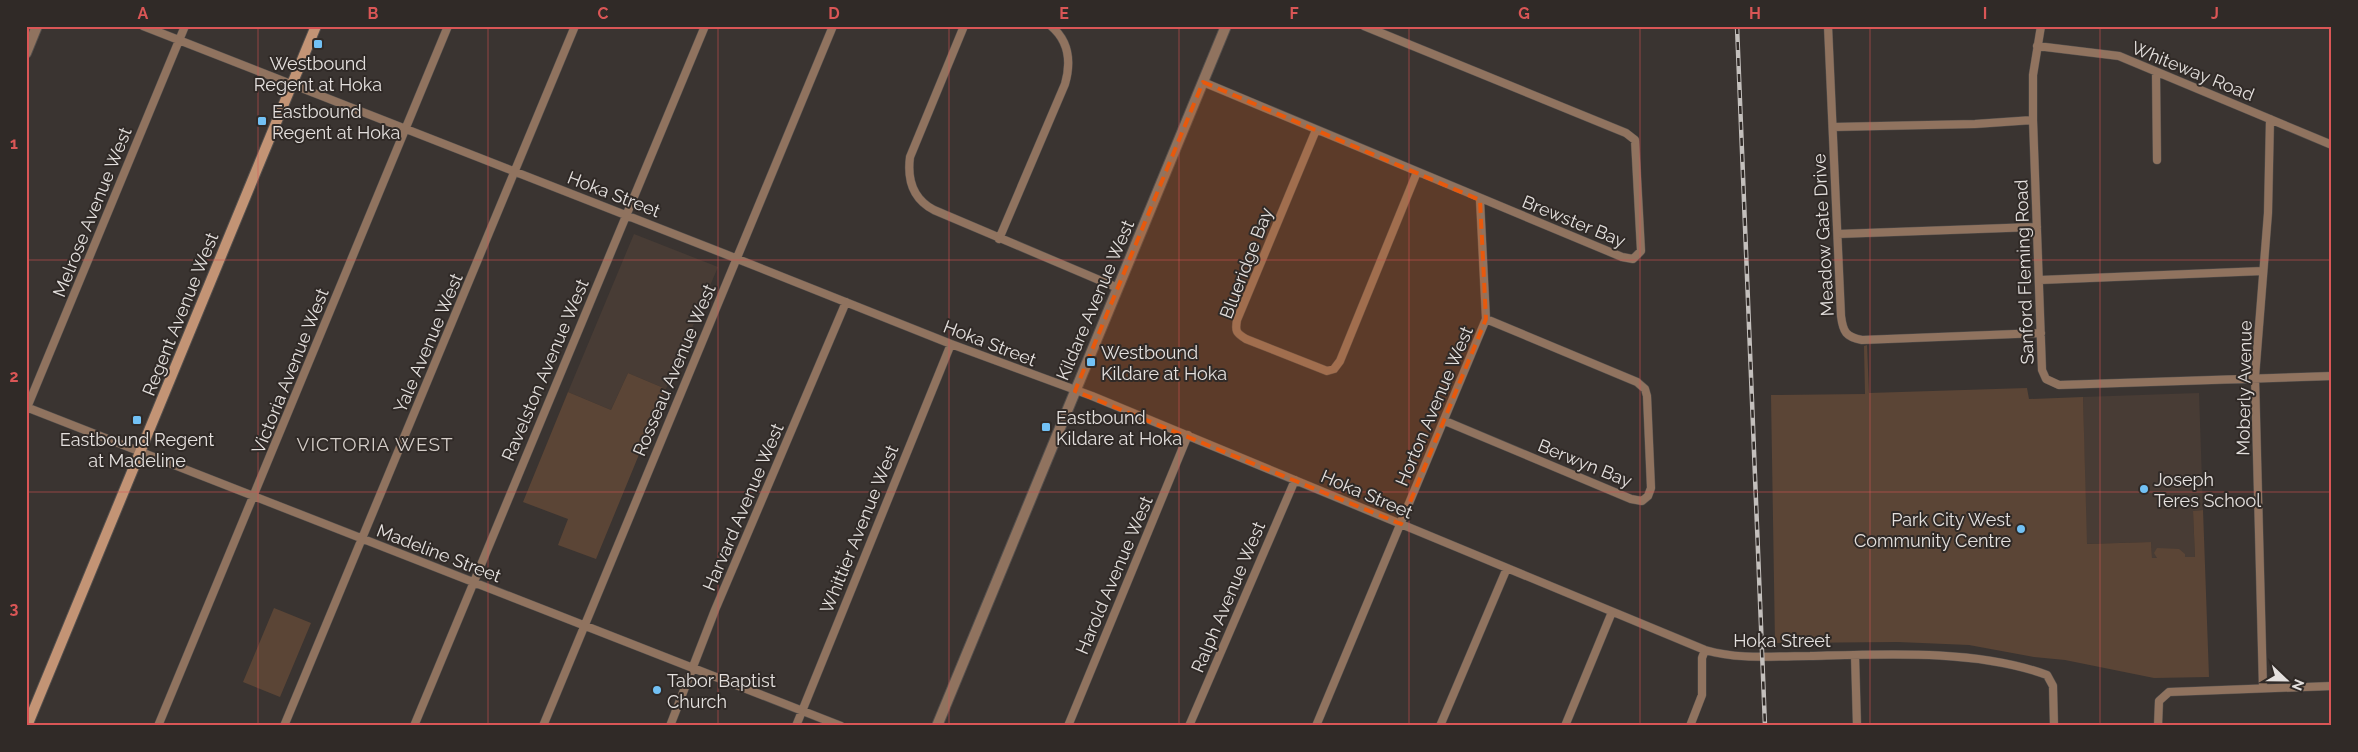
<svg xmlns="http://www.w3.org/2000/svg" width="2358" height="752" viewBox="0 0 2358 752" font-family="Raleway,sans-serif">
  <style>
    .built { fill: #483c35 }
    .green { fill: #5b4536 }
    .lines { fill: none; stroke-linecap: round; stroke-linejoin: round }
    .minor-casing { stroke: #55504d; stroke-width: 9 }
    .tertiary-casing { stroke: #55504d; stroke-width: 12 }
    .secondary-casing { stroke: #55504d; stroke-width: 12 }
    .minor { stroke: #90735f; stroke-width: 8 }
    .tertiary { stroke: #90735f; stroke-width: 10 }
    .secondary { stroke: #c39475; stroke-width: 10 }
    .rail-casing { stroke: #c3bfbc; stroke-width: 4.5 }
    .rail { stroke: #302a27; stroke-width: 2.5; stroke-dasharray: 8; stroke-linecap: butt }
    .marked { fill: #e8590c; fill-opacity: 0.2; stroke: #e8590c; stroke-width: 4; stroke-dasharray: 10 6; stroke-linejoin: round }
    .grid { fill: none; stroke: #da5656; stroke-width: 1; stroke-opacity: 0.55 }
    .poi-dot { fill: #72c1f5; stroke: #302a27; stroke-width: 2 }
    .labels { text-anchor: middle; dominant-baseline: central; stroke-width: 4; stroke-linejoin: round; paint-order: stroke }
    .poi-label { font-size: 18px; fill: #e4e0de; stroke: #302a27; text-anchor: start }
    .street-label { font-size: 18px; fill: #e4e0de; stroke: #302a27 }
    .neighbourhood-label { font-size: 19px; letter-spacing: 1px; fill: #d5cec9; stroke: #302a27 }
    .neatline { fill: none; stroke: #da5656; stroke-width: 2 }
    .grid-label { font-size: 16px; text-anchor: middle; font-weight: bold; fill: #da5656 }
  </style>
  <rect width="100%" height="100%" fill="#3a3431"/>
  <path class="built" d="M634,234L718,267L666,389L628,373L611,410L568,392Z
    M2199,393L2203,510L2193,511L2195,557L2152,558L2151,542L2086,544L2083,397Z"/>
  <path class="green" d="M1867,345L1869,393L2027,388L2029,399L2083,397L2087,544L2151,542L2152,558H2157L2154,553L2157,548L2179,549L2185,554V557H2195L2193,511L2203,510L2209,677L2154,678L2065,660L2034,657L1969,645L1898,642L1775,643L1771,395L1865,394L1864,346Z
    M628,373L666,389L596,559L558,545L568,519L523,502L568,392L611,410Z
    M274,608L311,623L280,697L243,682Z"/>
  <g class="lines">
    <g class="minor-casing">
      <path id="minor" d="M143,26L725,254L951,344L1092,396L1705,650C1739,660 1775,656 1810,656C1884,654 1977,649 2047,675L2053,686L2054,726
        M964,26L910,157C907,180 913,199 934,210L1118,288
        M1828,26L1841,316C1843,332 1846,337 1862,340L2041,333
        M2041,26L2033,75V120L2042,370L2046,379L2059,385L2332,376
        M2037,46L2119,56L2332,145
        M2156,72L2157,160
        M1203,82L1622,257L1633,259L1641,251L1635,140L1626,133L1364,26
        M1833,127L1975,124L2033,120
        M1316,130L1237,320C1235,331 1236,333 1246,339L1327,371L1334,369L1340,361L1417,172
        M1838,234L2037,227
        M999,239L1065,84C1071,63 1070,42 1051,26
        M2040,280L2263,271
        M26,407L841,726
        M26,410L185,26
        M1445,421L1631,499L1642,501L1648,496L1651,488L1647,396L1645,389L1637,382L1486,319
        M1855,655L1857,726
        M2263,688L2255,377L2268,213L2270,119
        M158,726L448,26
        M284,726L575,26
        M414,726L705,26
        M543,726L833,26
        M670,726L715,610L846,302
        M796,726L951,344
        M1068,726L1188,435
        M1189,726L1295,480
        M1316,726L1486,319L1480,200
        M1440,726L1507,568
        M1565,726L1612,612
        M1690,726L1702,695V658L1705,650
        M2158,726L2159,701L2169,692L2332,686"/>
    </g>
    <g class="tertiary-casing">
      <path id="tertiary" d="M26,53L37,26
        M937,726L1226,26"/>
    </g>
    <g class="secondary-casing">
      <path id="secondary" d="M27,726L316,26"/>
    </g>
    <use href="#minor" class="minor"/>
    <use href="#tertiary" class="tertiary"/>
    <use href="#secondary" class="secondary"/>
    <g class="rail-casing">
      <path id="rail" d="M1737,26L1765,726"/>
    </g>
    <use href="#rail" class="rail"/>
  </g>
  <path class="marked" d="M1203,82L1480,200L1486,319L1401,524L1075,391Z"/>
  <path class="grid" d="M258,26V726M488,26V726M718,26V726M949,26V726M1179,26V726M1409,26V726M1640,26V726M1870,26V726M2100,26V726M26,260H2332M26,492H2332"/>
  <g class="poi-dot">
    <rect x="313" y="39" width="10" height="10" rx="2.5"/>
    <rect x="257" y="116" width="10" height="10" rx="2.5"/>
    <rect x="1086" y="357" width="10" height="10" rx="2.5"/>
    <rect x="132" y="415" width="10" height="10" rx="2.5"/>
    <rect x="1041" y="422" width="10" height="10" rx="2.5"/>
    <circle cx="2144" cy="489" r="5"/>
    <circle cx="2021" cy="529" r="5"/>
    <circle cx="657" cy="690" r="5"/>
  </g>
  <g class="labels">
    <g class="poi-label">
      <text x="318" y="63" text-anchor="middle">Westbound<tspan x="318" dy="21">Regent at Hoka</tspan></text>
      <text x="272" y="111">Eastbound<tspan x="272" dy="21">Regent at Hoka</tspan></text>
      <text x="1101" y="352">Westbound<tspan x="1101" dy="21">Kildare at Hoka</tspan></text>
      <text x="1056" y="417">Eastbound<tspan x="1056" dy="21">Kildare at Hoka</tspan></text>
      <text x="137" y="439" text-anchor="middle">Eastbound Regent<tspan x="137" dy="21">at Madeline</tspan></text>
      <text x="2154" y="479">Joseph<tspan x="2154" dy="21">Teres School</tspan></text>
      <text x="2011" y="519" text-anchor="end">Park City West<tspan x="2011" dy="21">Community Centre</tspan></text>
      <text x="667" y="680">Tabor Baptist<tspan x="667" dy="21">Church</tspan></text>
    </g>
    <g class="street-label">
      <text transform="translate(2193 71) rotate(22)">Whiteway Road</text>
      <text transform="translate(614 194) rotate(21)">Hoka Street</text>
      <text transform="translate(92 212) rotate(-68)">Melrose Avenue West</text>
      <text transform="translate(1574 221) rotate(22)">Brewster Bay</text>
      <text transform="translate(1823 235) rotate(-93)">Meadow Gate Drive</text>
      <text transform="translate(1246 263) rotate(-69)">Blueridge Bay</text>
      <text transform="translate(2024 272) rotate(-92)">Sanford Fleming Road</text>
      <text transform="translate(1095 300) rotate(-67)">Kildare Avenue West</text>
      <text transform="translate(180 314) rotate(-68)">Regent Avenue West</text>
      <text transform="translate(428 343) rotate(-67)">Yale Avenue West</text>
      <text transform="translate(990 343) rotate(21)">Hoka Street</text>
      <text transform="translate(545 370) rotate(-67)">Ravelston Avenue West</text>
      <text transform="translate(674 370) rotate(-67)">Rosseau Avenue West</text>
      <text transform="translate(290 371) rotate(-68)">Victoria Avenue West</text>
      <text transform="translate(2244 388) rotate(-89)">Moberly Avenue</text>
      <text transform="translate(1434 406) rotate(-67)">Horton Avenue West</text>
      <text transform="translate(1585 463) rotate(22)">Berwyn Bay</text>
      <text transform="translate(1367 494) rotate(23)">Hoka Street</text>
      <text transform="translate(743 507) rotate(-67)">Harvard Avenue West</text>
      <text transform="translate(859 529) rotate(-68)">Whittier Avenue West</text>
      <text transform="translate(439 553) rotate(21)">Madeline Street</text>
      <text transform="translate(1114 575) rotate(-67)">Harold Avenue West</text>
      <text transform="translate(1228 597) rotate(-67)">Ralph Avenue West</text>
      <text x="1782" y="640">Hoka Street</text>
    </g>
    <g class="neighbourhood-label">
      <text x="375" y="444">VICTORIA WEST</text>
    </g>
  </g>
  <rect width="2358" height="752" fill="none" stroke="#302a27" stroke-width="55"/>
  <g transform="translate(2286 680) rotate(112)" stroke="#302a27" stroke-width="4" paint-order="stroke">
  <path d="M0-4L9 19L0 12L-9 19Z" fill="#e4e0de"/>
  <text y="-8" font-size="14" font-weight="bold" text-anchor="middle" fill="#e4e0de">N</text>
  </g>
  <rect x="28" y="28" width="2302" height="696" class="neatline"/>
  <g class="grid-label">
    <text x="143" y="19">A</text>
    <text x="373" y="19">B</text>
    <text x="603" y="19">C</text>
    <text x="834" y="19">D</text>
    <text x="1064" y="19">E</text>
    <text x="1294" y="19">F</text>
    <text x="1524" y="19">G</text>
    <text x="1755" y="19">H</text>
    <text x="1985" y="19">I</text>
    <text x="2215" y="19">J</text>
    <text x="14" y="149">1</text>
    <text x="14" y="382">2</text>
    <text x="14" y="614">3</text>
  </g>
</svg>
